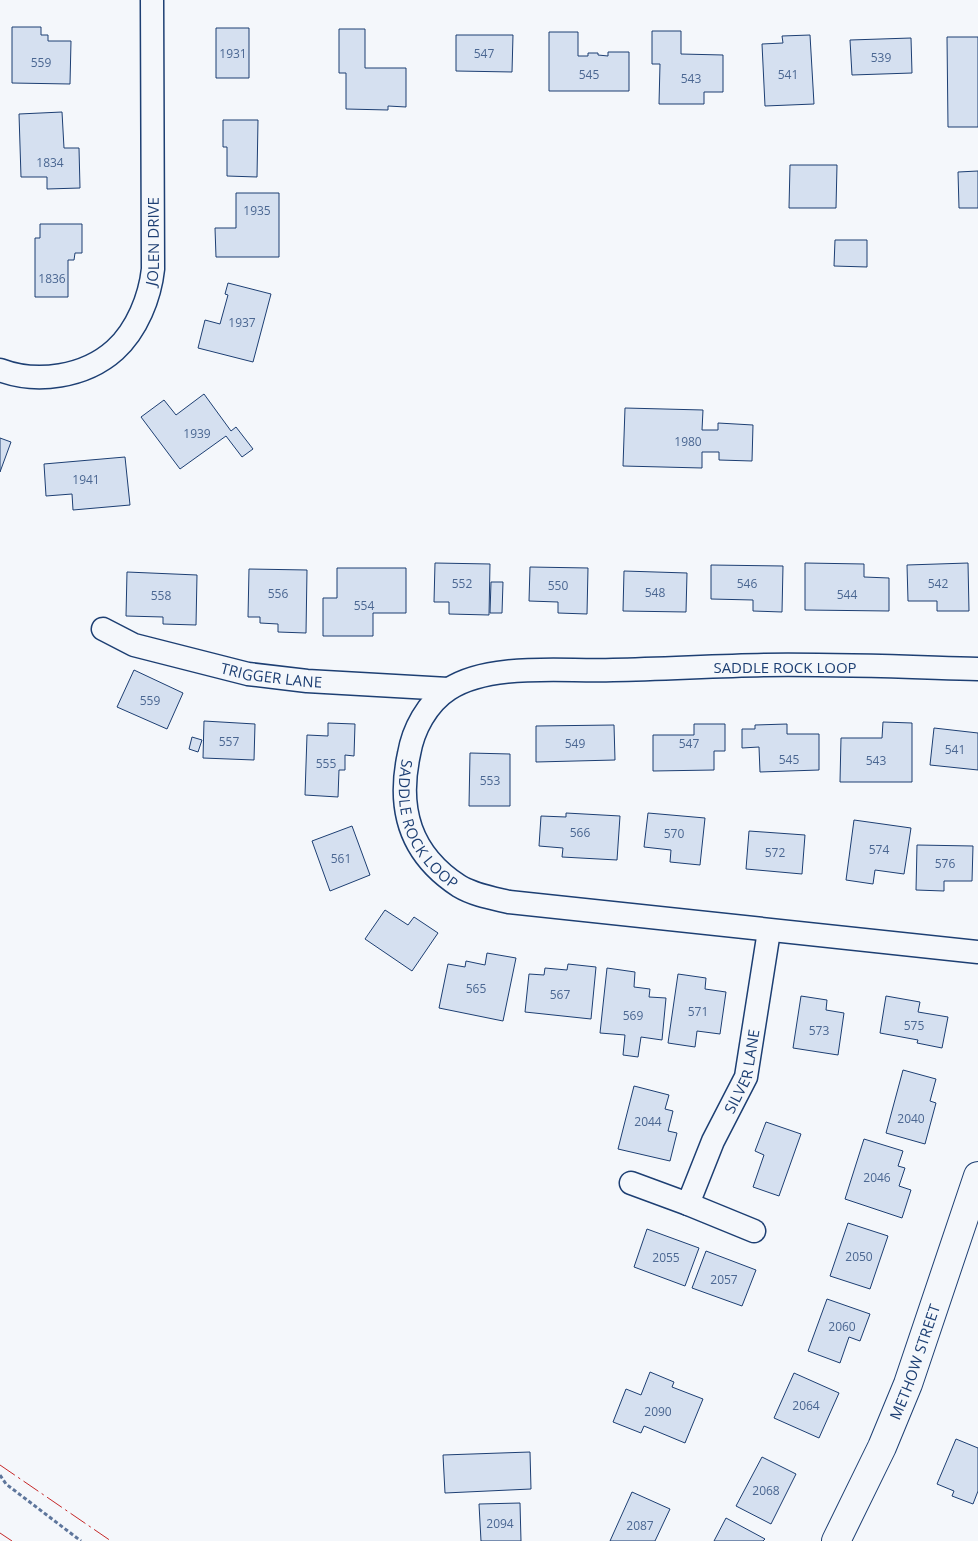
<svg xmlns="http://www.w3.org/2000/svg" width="978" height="1541" viewBox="0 0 978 1541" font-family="'Open Sans',sans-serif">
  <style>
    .building { fill: #d5e0f0; stroke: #1d3f73 }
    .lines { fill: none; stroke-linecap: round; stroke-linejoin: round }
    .street-casing { stroke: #1d3f73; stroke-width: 25 }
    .secondary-casing { stroke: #1d3f73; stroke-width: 30 }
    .path { stroke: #5e769c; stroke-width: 3; stroke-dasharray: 4 2.5; stroke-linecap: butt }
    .street { stroke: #f4f7fb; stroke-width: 22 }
    .secondary { stroke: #f4f7fb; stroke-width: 28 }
    .power { stroke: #c62828; stroke-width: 1; stroke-dasharray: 18 4 2.5 4; stroke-linecap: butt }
    .labels { text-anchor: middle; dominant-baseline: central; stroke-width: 4; stroke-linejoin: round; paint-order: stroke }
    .number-label { font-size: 12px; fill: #4b6792 }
    .street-label { font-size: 15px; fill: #1d3f73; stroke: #f4f7fb }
  </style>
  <rect width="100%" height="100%" fill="#f4f7fb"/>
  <path class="building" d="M12,27H41V35H48V41H71L70,84L12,83Z
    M216,28H249V78H216Z
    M339,29H365V68H406V107L388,106V110L346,109V73H339Z
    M652,31H681V54L723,55V92H704V104H659L660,64H652Z
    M549,32H578V56H588V53H598V55L608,56V52H629V91H549Z
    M456,35H513L512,72L456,71Z
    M810,35L814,104L765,106L762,44L783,43L782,36Z
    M947,37H978V127H948Z
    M911,38L912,73L852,75L850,40Z
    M62,112L64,148H79L80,188L47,189V177H21L19,114Z
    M223,120H258L257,177L227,176V147H223Z
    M790,165H837L836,208H789Z
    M978,171V208H959L958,172Z
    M236,193H279V257H216L215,228H236Z
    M40,224H82V253H75L74,260H68V297H35V238H40Z
    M835,240H867V267L834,266Z
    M228,283L271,294L253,362L198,348L205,320L220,324L228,295L225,294Z
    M204,394L231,431L236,427L253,449L242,457L226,436L180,469L141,417L164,400L176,415Z
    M625,408L703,410L702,430H718V423L753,425L752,461L719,460V452H702V468L623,466Z
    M0,438L11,442L0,472Z
    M125,457L130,505L73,510L72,494L46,496L44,464Z
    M435,563L490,564L489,615L449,614V602H434Z
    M805,563L864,564V577L889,578V611L805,610Z
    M968,563L969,611H937V601H908L907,565Z
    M711,565L783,566L782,612L753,611V600L711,599Z
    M530,567L588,568L587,614L558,613V602L529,601Z
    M337,568H406V613H373V636H323V598H337Z
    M249,569L307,570L306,633L278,632V624L260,623V617H248Z
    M624,571L687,573L686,612L623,611Z
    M127,572L197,575L196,625L163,624V617L126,616Z
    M491,582H503L502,613H490Z
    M134,670L183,693L167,729L117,707Z
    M204,721L255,724L254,760L203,758Z
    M883,722L912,723V782H840L841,738H882Z
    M328,723L355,724L354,756L345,755V770H339L338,797L305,795L307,735L328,736Z
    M694,724H725V751H714V770L653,771V735H694Z
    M787,724V734H819V770L760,772L759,747L742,748V729H755V725Z
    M614,725L615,760L536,762V726Z
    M934,728L978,733V770L930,765Z
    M192,737L202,740L198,752L189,749Z
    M470,753L510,754V806H469Z
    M566,813L620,816L617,860L562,857L563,848L539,846L541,816L566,817Z
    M648,813L705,818L700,865L670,862L671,850L644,847Z
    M854,820L911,828L904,874L875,870L873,884L846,880Z
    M352,826L370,875L330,891L312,841Z
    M749,831L805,835L802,874L746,869Z
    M917,845L973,846L972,881H944V891L916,890Z
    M385,910L408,925L414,917L438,933L412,971L365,939Z
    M487,953L516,958L503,1021L439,1008L448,964L465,967L466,961L485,965Z
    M568,964L596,967L591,1019L525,1012L529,974L544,975L545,968L567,970Z
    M607,968L635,972L634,987L650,989L649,997L666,998L662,1040L641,1037L638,1057L623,1055L625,1035L600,1033Z
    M678,974L706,978L705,989L726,992L720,1034L697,1031L695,1047L668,1043Z
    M801,996L827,1000L826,1010L844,1013L838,1055L793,1048Z
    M886,996L920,1002L918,1012L948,1017L942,1048L917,1043L918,1040L880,1033Z
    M903,1070L936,1079L930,1101L936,1103L925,1144L886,1133Z
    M634,1086L669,1095L665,1109L673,1111L668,1131L677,1133L670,1161L618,1149Z
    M766,1122L801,1134L779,1196L753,1187L764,1155L755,1151Z
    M864,1139L903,1151L898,1166L905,1168L899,1186L911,1190L902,1218L845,1199Z
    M848,1223L888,1236L870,1289L830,1276Z
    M647,1229L699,1248L685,1286L634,1267Z
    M706,1251L756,1270L742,1306L692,1288Z
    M827,1299L870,1314L860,1341L849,1337L840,1363L808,1351Z
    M650,1372L674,1382L672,1387L703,1399L685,1443L644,1426L641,1433L613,1422L626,1389L641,1395Z
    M794,1373L839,1393L819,1438L774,1418Z
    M956,1439L978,1448V1491L973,1504L952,1496L954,1491L937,1484Z
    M530,1452L531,1489L445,1493L443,1455Z
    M762,1457L796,1474L771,1524L736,1506Z
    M632,1492L670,1509L655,1541H610Z
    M520,1503L521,1541H481L479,1504Z
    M726,1518L765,1539L763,1541H714Z"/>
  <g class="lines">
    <g class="street-casing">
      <g id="street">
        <path id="s1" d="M0,370C37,384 85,377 115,350C137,330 150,297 153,269L152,0"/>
        <path id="s2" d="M103,629L134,645L248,674L307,681L448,689"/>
        <path id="s3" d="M978,669C907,667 836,664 765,665C714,666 664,669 613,670C564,672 491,662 449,689C427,703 413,730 409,754C397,809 410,854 459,886C474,895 492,898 509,902L978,952"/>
        <path id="s4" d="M631,1183L688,1204L713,1141L746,1077L769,931"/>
        <path d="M688,1204L754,1231"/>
      </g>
    </g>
    <g class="secondary-casing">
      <g id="secondary">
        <path id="s5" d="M836,1541L882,1447L908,1384L978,1176"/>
      </g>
    </g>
    <path class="path" d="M0,1475L6,1484L81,1541"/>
    <use href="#street" class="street"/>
    <use href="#secondary" class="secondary"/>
    <path class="power" d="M0,1465L111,1541
      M0,1533L12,1541"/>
  </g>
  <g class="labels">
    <g class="number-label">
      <text x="233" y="53">1931</text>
      <text x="484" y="53">547</text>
      <text x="881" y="57">539</text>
      <text x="41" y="62">559</text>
      <text x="589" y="74">545</text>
      <text x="788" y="74">541</text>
      <text x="691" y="78">543</text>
      <text x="50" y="162">1834</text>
      <text x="257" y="210">1935</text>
      <text x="52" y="278">1836</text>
      <text x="242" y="322">1937</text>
      <text x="197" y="433">1939</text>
      <text x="688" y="441">1980</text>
      <text x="86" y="479">1941</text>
      <text x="462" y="583">552</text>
      <text x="747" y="583">546</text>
      <text x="938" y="583">542</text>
      <text x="558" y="585">550</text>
      <text x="655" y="592">548</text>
      <text x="278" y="593">556</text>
      <text x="847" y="594">544</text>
      <text x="161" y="595">558</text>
      <text x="364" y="605">554</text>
      <text x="150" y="700">559</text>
      <text x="229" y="741">557</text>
      <text x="575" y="743">549</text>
      <text x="689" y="743">547</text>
      <text x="955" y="749">541</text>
      <text x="789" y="759">545</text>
      <text x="876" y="760">543</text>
      <text x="326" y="763">555</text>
      <text x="490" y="780">553</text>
      <text x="580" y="832">566</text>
      <text x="674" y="833">570</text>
      <text x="879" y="849">574</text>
      <text x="775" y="852">572</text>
      <text x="341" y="858">561</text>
      <text x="945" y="863">576</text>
      <text x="476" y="988">565</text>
      <text x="560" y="994">567</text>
      <text x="698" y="1011">571</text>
      <text x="633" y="1015">569</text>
      <text x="914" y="1025">575</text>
      <text x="819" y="1030">573</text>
      <text x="911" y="1118">2040</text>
      <text x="648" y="1121">2044</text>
      <text x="877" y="1177">2046</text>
      <text x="859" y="1256">2050</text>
      <text x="666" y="1257">2055</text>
      <text x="724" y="1279">2057</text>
      <text x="842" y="1326">2060</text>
      <text x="806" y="1405">2064</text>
      <text x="658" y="1411">2090</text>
      <text x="766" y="1490">2068</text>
      <text x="500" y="1523">2094</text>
      <text x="640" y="1525">2087</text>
    </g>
    <g class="street-label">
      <text stroke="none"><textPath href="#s1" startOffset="241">JOLEN DRIVE</textPath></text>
      <text x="785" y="667">SADDLE ROCK LOOP</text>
      <text stroke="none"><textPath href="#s2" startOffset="176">TRIGGER LANE</textPath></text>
      <text stroke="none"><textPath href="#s3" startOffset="688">SADDLE ROCK LOOP</textPath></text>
      <text stroke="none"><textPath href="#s4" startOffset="205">SILVER LANE</textPath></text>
      <text stroke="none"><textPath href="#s5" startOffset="196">METHOW STREET</textPath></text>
    </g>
  </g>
</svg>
